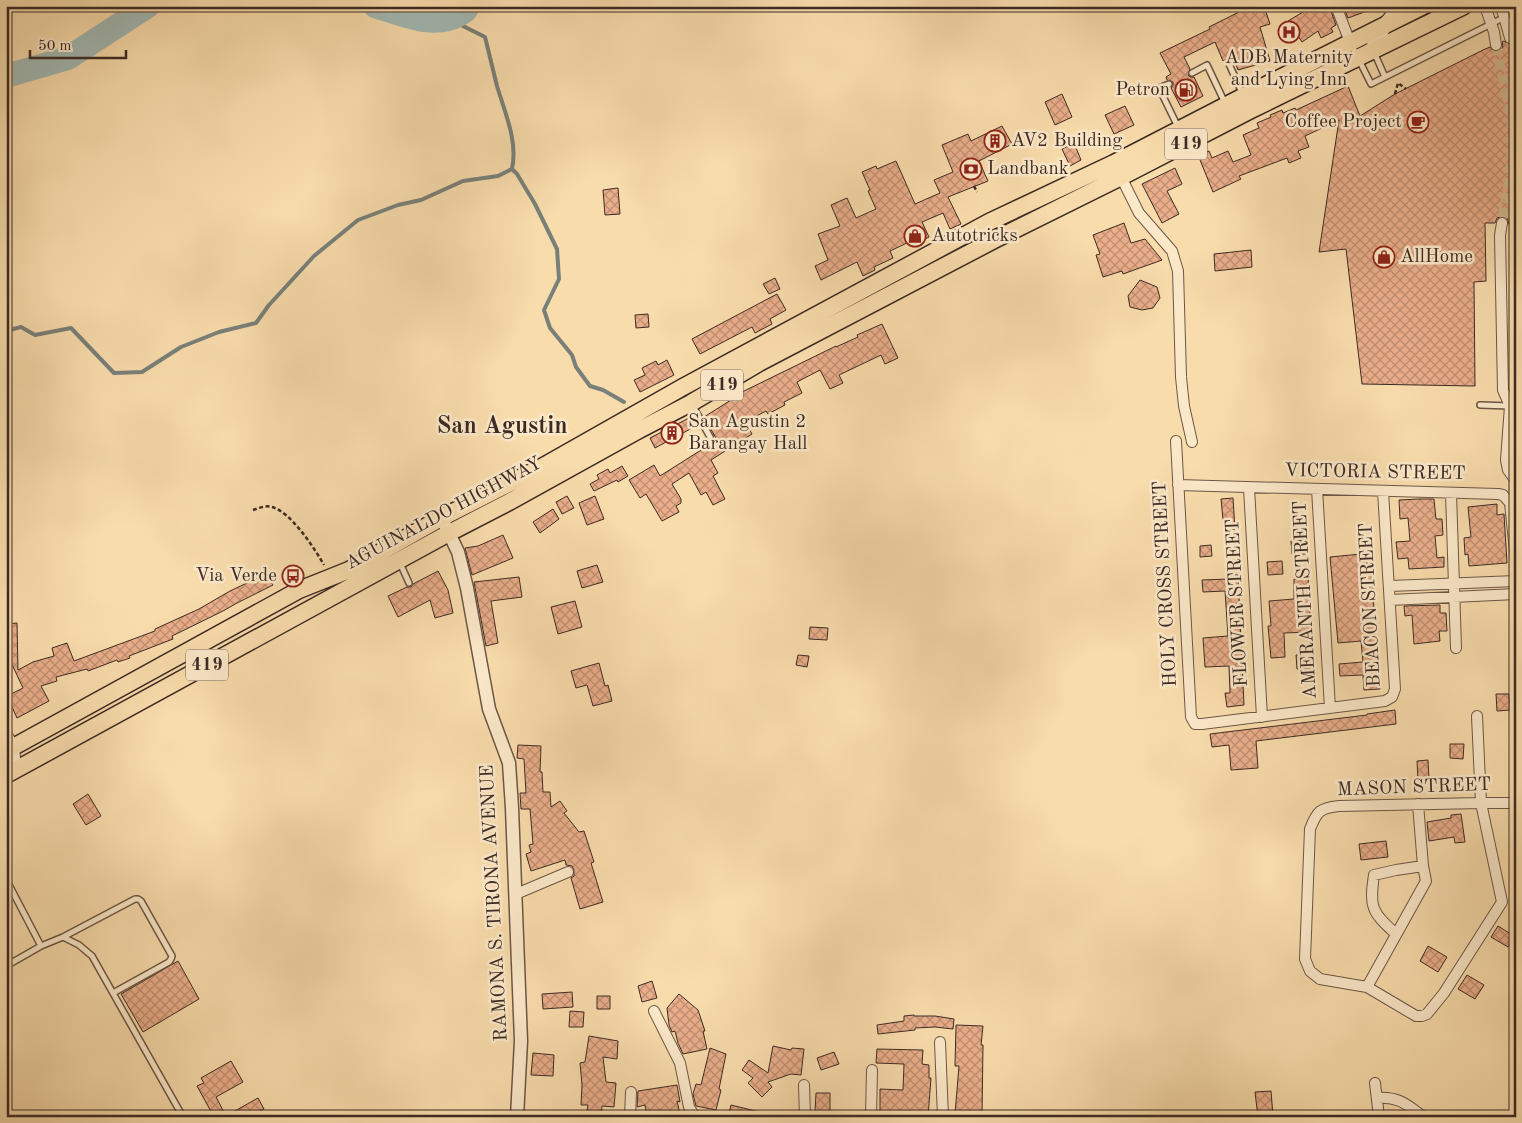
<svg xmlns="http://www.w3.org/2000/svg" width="1522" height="1123" viewBox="0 0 1522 1123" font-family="'Old Standard TT',serif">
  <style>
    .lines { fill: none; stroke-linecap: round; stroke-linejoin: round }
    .stream { stroke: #79807a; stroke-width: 4 }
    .river { stroke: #a2b9b4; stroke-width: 24 }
    .building { fill: url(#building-cross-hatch); stroke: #3c2b24 }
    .minor-tunnel { stroke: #d3b991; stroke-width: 10; stroke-dasharray: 10 5; stroke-linecap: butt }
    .service-casing { stroke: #6b5746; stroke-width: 8 }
    .minor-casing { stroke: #6b5746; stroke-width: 12 }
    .tertiary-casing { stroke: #6b5746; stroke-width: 15 }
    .secondary-casing { stroke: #3c2b24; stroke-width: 16 }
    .trunk-casing { stroke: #3c2b24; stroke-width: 19 }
    .path { stroke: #3c2b24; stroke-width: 2.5; stroke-dasharray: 4 2.5; stroke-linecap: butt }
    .service { stroke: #fbe8c9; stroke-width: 5 }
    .minor { stroke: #fbe8c9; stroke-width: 10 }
    .tertiary { stroke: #fbe8c9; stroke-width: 12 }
    .secondary { stroke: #fbe8c9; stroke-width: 14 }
    .trunk { stroke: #f9dcac; stroke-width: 16 }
    .labels { text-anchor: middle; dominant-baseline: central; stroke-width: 5; stroke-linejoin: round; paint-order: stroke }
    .shield { fill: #fbe8c9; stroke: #756456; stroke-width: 1 }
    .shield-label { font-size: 18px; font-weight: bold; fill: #3c2b24 }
    .poi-label { font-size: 19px; fill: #3c2b24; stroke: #fbe8c9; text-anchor: start }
    .street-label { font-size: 19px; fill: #3c2b24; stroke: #fbe8c9 }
    .district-label { font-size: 24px; font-weight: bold; fill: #3c2b24; stroke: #fbe8c9 }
  </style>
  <defs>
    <pattern id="building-cross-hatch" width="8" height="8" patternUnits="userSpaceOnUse" patternTransform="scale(1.25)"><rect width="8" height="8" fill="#eaae8a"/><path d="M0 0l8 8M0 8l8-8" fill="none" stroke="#bf8e71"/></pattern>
  </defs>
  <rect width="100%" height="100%" fill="#f9dcac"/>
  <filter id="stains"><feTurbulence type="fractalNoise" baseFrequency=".004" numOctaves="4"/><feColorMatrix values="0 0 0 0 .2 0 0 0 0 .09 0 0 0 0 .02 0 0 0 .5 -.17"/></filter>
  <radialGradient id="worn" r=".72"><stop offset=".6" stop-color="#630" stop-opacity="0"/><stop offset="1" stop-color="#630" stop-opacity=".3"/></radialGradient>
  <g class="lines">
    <path class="stream" d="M451,20L485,37C489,53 493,70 497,86C505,113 518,141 512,169
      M512,169L517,174L535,204L557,249L559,279L544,310L550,328L572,355L576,367L590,386L603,390L624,402
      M6,331L21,327L35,335L71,328L114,373L142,372L181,347L219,332L256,323L269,305L314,256L358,220L398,205L421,200L463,181L498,176L512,169"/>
    <path class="river" d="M375,6C401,14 434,30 460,14C464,12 466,11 468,6
      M6,76L68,58L148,6"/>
  </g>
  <path class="building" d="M1237,6H1264L1270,24L1260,27L1270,61L1238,70L1233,57L1223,61L1215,42L1184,57L1190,69L1188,75L1190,77H1194L1203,96L1181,107L1171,88L1173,85V82L1167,80L1166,77L1171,74L1160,53L1210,29L1209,27L1239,12Z
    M1301,6H1329L1336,25L1331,28L1333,32L1321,38L1318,31L1302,42L1288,21L1303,12Z
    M1343,6H1377L1378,7L1348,18Z
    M1504,41L1509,45L1512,44L1516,41V224H1509L1507,218L1503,216L1497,218L1495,223H1485L1486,281L1474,282L1475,386L1362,384L1346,249L1319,252L1339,120L1305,136L1309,147L1298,151L1301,158L1289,163L1287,158L1239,176L1241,179L1213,192L1198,155L1209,151L1212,158L1228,151L1233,162L1251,155L1243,135L1259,128L1257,123L1271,117L1270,115L1282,110L1283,113L1295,108L1296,110L1348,86L1360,116L1395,94L1483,50L1490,47L1494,52L1500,51L1503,47L1502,42Z
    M1062,94L1072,117L1055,125L1045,102Z
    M1125,106L1134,125L1114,134L1105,115Z
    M1002,126L1012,144L979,161L988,181L948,197L961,224L950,229L943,213L922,222L929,237L911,246L909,242L890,251L893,258L874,267L875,270L863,276L857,262L821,280L815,266L828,260L818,234L840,226L831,205L847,198L856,218L876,209L868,191L870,190L862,172L876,166L877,169L896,161L915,204L940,193L934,180L953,172L942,145L968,134L971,141Z
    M1074,143L1081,160L1070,166L1062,149Z
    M1175,168L1182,184L1167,191L1179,214L1162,223L1142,184Z
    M618,188L620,214L605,215L603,190Z
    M1124,223L1131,243L1145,239L1162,260L1123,274L1122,271L1103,277L1096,255L1100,254L1093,235Z
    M1251,250L1252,267L1215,271L1214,254Z
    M775,278L780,289L769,294L763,284Z
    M1140,280L1157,287L1160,298L1153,308L1142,310L1130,307L1128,296Z
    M777,294L786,310L770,319L772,324L755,333L752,327L700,354L692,339Z
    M648,314L649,327L636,328L635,315Z
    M882,324L898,358L885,364L881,355L839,375L843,383L830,389L820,370L797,382L802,393L784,402L785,405L768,414L766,411L745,422L752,434L711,460L718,473L713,476L725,499L713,505L706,492L701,495L689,473L672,484L681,499V503L676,506L679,512L662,521L646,494L640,498L629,480L654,465L660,476L717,440L704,417L739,395L738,394L836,346V347L858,337L857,335Z
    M667,360L674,375L640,392L634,380L645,375L642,368L656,361L658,365Z
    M689,418L694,427L655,448L650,438Z
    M622,466L628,476L618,482L617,480L594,491L590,484L599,479L597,475L608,469L610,473Z
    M567,496L574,508L562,514L556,502Z
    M595,496L604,519L587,525L579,503Z
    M1233,498L1235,529L1224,530L1221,499Z
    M1419,499H1434L1436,519H1442L1443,535L1435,536L1437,558L1444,557V567L1409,569L1408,558L1398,559L1396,542L1410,541L1408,518L1400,519L1399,500Z
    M1497,504V515L1504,514L1507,563L1469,566L1468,554L1465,555L1464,538L1471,537L1468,507Z
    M553,509L559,519L540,533L533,522Z
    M503,535L513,558L472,575L465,548L478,546Z
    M1305,540L1306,554H1292L1291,541Z
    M1211,545L1212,556L1200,557V546Z
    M1371,553L1376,650L1380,689L1364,690L1363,675L1340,676L1339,664L1363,662L1361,641L1338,643L1330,557Z
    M1282,561L1283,574L1268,575L1267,562Z
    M597,565L603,582L582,588L577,571Z
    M438,571L448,590L453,613L435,618L430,600L398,617L388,596L407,587H411L413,584Z
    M266,574L273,585L237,603L223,611L172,636L173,639L129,656L130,658L118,662L117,660L88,671L87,669L56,677L57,681L41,686L49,701L17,718L7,696L23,688L9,658H6V624L17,623L18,670L33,662L54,656L52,648L67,643L74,661L155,631V629L199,609L230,591Z
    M1228,575H1238L1244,705L1227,707L1225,693H1230L1229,666L1205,667L1203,638L1228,636L1225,591L1203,592L1202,580L1228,579Z
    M519,577L522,597L491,601L498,643L486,646L474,582Z
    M1308,578L1311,632L1284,633L1285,657L1271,658L1268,626H1271L1269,601L1294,599V579Z
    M575,601L582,627L558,634L551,607Z
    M1440,605V613H1446L1447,631H1439L1440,641L1414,644L1412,615L1405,616L1404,606Z
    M810,627L828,628L827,640L809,639Z
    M798,655L809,656L807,667L796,665Z
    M1296,655H1310L1311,668L1297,669Z
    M599,663L605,686L608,685L612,701L593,706L587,685L576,688L571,671Z
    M1496,694H1509L1510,710L1497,711Z
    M1395,710L1396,724L1256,741L1258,768L1231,770L1229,745L1212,747L1210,734L1367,715V714Z
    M1450,744H1464L1463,759L1450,758Z
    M518,745L541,746L540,772H542L543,792H550L551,807L560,801L567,811L564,813L579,832L584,831L594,862L591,863L603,902L580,909L571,878L574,876V870L572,866L566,865L565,860L531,871L526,854L531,852L529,845L533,844L530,809H521L520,793H526L524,759L517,758Z
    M1428,760L1429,780L1418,781L1417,761Z
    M88,794L101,816L86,825L73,804Z
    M1461,814L1465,842L1455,843L1454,837L1429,841L1427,822L1451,818V815Z
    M1386,841L1388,857L1361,860L1359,844Z
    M1498,926L1514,936L1508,947L1491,937Z
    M1428,946L1447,957L1438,972L1420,961Z
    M178,961L199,999L143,1032L121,994Z
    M1467,975L1484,985L1475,999L1458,989Z
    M652,981L657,998L642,1002L638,986Z
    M572,992L573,1007L543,1009L542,994Z
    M679,994L698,1010L705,1031H703L707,1049L683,1054L678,1043L675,1031L672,1032L669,1025L667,1008Z
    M597,996H610V1009H597Z
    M570,1011L584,1012L583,1027H569Z
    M914,1015V1016H935L954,1019L953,1029L935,1027L915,1028V1030L878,1034L877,1025L904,1021V1016Z
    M956,1025L983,1026L981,1045H983L982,1115L955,1114L959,1066H955Z
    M589,1036L618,1041L617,1059L603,1057L606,1082L616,1083L614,1107L602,1106L601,1117H586L588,1105H581L582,1085L580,1063L585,1062Z
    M773,1046L791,1050L792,1048L804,1049L801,1075L791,1074L768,1082L772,1087L762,1097L748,1083L753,1078L742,1070L749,1060L768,1073Z
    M710,1048L726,1054L719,1089L721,1090L716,1110L696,1106L693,1094L696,1084L701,1085Z
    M877,1049L923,1050L922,1064L929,1065V1078H931L928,1117H880V1089L903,1090L904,1064L876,1063Z
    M834,1052L839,1064L821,1070L817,1058Z
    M533,1053L554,1055L553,1076L531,1075Z
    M231,1061L243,1082L216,1097L226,1116L258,1098L264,1109L250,1117H214L197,1086L204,1083L201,1078Z
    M677,1085L680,1102L677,1101L680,1114L670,1117H647L645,1105L637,1107L638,1091Z
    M1271,1091L1273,1116L1258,1117L1255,1092Z
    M816,1093H830V1112H815Z
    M731,1105L764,1113L763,1117H728Z"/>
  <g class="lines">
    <path class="minor-tunnel" d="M1510,38L1516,67
      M1496,45L1512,123L1511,169L1502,223"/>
    <g class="service-casing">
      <path id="service" d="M1351,44L1371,84L1505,17
        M1374,52L1385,77
        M1229,64L1243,95
        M1192,73L1207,65L1225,103
        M1169,84L1159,88L1178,127
        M1480,405L1510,406
        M693,406L710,437
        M400,563L409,583
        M6,879L41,946
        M63,937L135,899H138L141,901L172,956L171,959L169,962L113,993
        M6,966L41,946L63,937L79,945L92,956L183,1117"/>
    </g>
    <g class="minor-casing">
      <path id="minor" d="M1336,6L1350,42
        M1485,6L1494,32L1496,45
        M1501,6L1510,38
        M1119,173L1139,213L1172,251L1178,271L1181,377L1184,406L1192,442
        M1502,223L1500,235L1503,390L1510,406
        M1516,397L1510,406L1506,460L1508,470L1516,481
        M1176,441L1191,717L1195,724H1202L1385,701L1392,697L1395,689L1383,491
        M1178,485L1498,494L1503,495L1510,503L1516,561
        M1249,488L1262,717
        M1317,489L1330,708
        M1451,493L1456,648
        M1390,586L1516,581
        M1390,600L1516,594
        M1477,716L1481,803L1502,902L1444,993L1427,1014L1422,1016H1416L1367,987L1320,979L1310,971L1305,959L1310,829C1317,811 1320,808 1339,806L1481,803H1516
        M6,733L14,747L16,770
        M516,894L568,872
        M1396,934C1372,912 1369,908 1374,875L1396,870L1423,866
        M1367,987L1426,881L1423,866L1418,804
        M654,1011L680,1063L689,1107L695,1117
        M940,1042L943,1117
        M1375,1083L1379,1117
        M804,1085L805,1117
        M1377,1098C1399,1096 1407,1105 1424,1117
        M630,1117L631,1092
        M871,1117L872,1070"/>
    </g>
    <g class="tertiary-casing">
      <path id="tertiary" d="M445,525L458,552L467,588L489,709L509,763L512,808L521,1041L517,1117"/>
    </g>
    <g class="secondary-casing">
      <path id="secondary" d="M1372,50L1384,26L1401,6"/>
    </g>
    <g class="trunk-casing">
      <path id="trunk" d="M6,751L299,590L349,570L441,518L540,468L683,387L989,222L1114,163L1244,96L1423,6
        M6,775L449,533L509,502L639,430L691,403L759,363L996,239L1121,177L1251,110L1464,6"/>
    </g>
    <path class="path" d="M1395,94L1398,83L1406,89
      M974,186L977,192
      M253,510C259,508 266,505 272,507C291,512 315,549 324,565"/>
    <use href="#service" class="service"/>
    <use href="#minor" class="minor"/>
    <use href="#tertiary" class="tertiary"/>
    <use href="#secondary" class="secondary"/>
    <use href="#trunk" class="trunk"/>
  </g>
  <defs>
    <g id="hospital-ring" transform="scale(1.125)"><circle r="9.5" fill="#fbe8c9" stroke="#8f2418" stroke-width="1.5"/><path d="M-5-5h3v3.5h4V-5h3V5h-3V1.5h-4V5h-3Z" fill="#8f2418"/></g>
    <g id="fuel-ring" transform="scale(1.125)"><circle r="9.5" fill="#fbe8c9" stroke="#8f2418" stroke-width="1.5"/><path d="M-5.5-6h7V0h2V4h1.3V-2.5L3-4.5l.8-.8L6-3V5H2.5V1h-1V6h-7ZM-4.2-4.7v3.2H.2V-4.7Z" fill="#8f2418"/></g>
    <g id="cafe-ring" transform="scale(1.125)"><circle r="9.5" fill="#fbe8c9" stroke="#8f2418" stroke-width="1.5"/><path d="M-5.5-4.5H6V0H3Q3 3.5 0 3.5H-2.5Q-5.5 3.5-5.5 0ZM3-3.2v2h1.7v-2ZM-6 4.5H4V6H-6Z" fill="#8f2418"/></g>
    <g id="building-ring" transform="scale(1.125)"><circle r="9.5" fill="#fbe8c9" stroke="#8f2418" stroke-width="1.5"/><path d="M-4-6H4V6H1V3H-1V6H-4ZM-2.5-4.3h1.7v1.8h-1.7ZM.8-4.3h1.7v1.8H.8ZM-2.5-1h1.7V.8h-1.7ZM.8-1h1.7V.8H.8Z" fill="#8f2418"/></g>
    <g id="bank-ring" transform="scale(1.125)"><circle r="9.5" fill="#fbe8c9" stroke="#8f2418" stroke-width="1.5"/><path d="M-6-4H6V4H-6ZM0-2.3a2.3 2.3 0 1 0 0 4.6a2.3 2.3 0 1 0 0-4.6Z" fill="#8f2418"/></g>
    <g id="shop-ring" transform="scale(1.125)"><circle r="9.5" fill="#fbe8c9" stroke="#8f2418" stroke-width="1.5"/><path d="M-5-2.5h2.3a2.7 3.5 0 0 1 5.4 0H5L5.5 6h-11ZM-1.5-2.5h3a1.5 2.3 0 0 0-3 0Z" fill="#8f2418"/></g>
    <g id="bus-ring" transform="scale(1.125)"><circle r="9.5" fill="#fbe8c9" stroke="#8f2418" stroke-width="1.5"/><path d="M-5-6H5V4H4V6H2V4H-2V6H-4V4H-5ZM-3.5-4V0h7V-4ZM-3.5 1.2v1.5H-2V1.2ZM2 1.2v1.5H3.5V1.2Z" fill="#8f2418"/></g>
  </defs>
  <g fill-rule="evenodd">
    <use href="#hospital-ring" x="1289" y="32"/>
    <use href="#fuel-ring" x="1186" y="90"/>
    <use href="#cafe-ring" x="1418" y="122"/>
    <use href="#building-ring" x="995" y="141"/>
    <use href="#bank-ring" x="971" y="169"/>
    <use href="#shop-ring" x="915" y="236"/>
    <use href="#shop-ring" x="1384" y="257"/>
    <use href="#building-ring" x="672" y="433"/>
    <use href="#bus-ring" x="293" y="576"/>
  </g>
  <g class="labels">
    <g class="shield">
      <rect x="1165" y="128.5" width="42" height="31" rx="4"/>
      <rect x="701" y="369.5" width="42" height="31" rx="4"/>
      <rect x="186" y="649.5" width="42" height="31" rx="4"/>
    </g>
    <g class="shield-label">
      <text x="1186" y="144">419</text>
      <text x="722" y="385">419</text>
      <text x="207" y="665">419</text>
    </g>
    <g class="poi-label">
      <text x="1289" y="58" text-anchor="middle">ADB Maternity<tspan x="1289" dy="22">and Lying Inn</tspan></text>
      <text x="1170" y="90" text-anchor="end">Petron</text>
      <text x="1402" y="122" text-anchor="end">Coffee Project</text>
      <text x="1011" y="141">AV2 Building</text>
      <text x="987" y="169">Landbank</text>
      <text x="931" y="236">Autotricks</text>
      <text x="1400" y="257">AllHome</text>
      <text x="688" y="422">San Agustin 2<tspan x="688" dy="22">Barangay Hall</tspan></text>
      <text x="277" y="576" text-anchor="end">Via Verde</text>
    </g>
    <g class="street-label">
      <text transform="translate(1375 473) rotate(1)">VICTORIA STREET</text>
      <text transform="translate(444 514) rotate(-28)">AGUINALDO HIGHWAY</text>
      <text transform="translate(1166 584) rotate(-93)">HOLY CROSS STREET</text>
      <text transform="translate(1306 600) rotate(-93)">AMERANTH STREET</text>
      <text transform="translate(1238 603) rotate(-93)">FLOWER STREET</text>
      <text transform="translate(1371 605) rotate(-93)">BEACON STREET</text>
      <text transform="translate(1414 788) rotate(-2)">MASON STREET</text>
      <text transform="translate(495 903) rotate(-93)">RAMONA S. TIRONA AVENUE</text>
    </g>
    <g class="district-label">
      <text x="502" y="427">San Agustin</text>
    </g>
  </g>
  <rect width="1522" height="1123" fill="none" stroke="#f9dcac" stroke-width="25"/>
  <rect x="8" y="8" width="1507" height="1108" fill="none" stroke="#3c2b24" stroke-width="2.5"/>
  <rect x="12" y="12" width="1497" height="1098" fill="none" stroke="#3c2b24"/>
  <path d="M30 50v8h96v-8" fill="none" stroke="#3c2b24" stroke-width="2.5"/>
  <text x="38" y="50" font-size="15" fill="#3c2b24" stroke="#fbe8c9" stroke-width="4" paint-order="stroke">50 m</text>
  <rect width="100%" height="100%" filter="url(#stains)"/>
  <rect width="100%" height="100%" fill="url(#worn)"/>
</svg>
